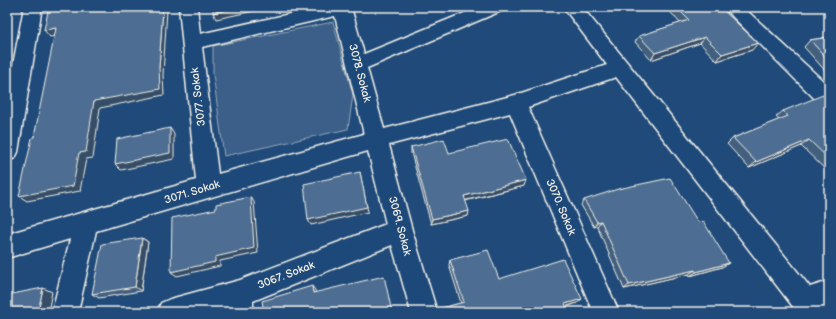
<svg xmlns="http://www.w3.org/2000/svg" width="836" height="319" viewBox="0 0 836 319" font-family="'Balsamiq Sans',sans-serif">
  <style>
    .green { fill: #3a5f88; stroke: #97a8b8 }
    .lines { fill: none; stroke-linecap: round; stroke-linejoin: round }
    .minor-casing { stroke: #f4f1e8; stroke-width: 3 }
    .minor { fill: #1f4a7a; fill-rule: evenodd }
    .wall { fill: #425f7e; stroke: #f4f1e8 }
    .shaded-wall { fill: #364d66; stroke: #f4f1e8 }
    .building { fill: #4d6e92; stroke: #f4f1e8 }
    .labels { text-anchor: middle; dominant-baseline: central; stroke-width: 3.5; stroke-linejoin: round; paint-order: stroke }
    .street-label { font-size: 11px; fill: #f4f1e8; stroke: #1f4a7a }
  </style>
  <rect width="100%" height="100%" fill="#1f4a7a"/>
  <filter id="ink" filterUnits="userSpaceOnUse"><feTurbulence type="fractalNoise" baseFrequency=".025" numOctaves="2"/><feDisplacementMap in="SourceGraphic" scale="8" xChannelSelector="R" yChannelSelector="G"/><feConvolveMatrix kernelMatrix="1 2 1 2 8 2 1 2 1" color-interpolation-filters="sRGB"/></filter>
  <g filter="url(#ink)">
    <path class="green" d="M333,22L353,95L348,129L224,156L213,74V46Z"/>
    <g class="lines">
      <g class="minor-casing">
        <path id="minor" d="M24,7H42L18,152L15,158L7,161V96Z
          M179,7H197L200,34L321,7H351L364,54L479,7H504L501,11L367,68L384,129L515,95L607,65L563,7H582L810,287L829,281V307L826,308L827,312H797L616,77L528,107L619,312H593L510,113L389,145L412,230L437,312H411L392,245L253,301V312H227V310L218,312H157L161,303L170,299L240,280L386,224L368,151L96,231L78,312H52L70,239L7,258V234L196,180ZM335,16L364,134L218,174L202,47Z
          M723,7H743L820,78L829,87V108L822,106Z"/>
      </g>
      <use href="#minor" class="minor"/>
    </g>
    <path class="wall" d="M666,7H720L752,50L717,61L700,43L651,60L635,42L639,36L680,23Z
      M829,37V75L804,47L810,40Z
      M829,101V173L801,146L749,168L727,144L733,138L779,120L776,117L783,111Z
      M411,147L449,153L524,186L465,201L468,216L431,224L411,153Z
      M584,200L722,267L690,276L689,274L624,289L597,226L594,227L581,205Z
      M142,238L148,242L141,291L99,298L92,294Z
      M450,260L499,279L577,303L566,307L569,312H438V309L461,303L449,265Z"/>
    <path class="shaded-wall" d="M163,7H165L167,10L163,75L164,95L100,108L93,158L86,159L80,191L27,201L19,196L79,153L94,101L159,68Z
      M242,7H259V10L216,19L213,13Z
      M56,28L62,35L50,37L44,30Z
      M705,37L700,43L651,60L655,53Z
      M758,43L752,50L717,61L722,54Z
      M170,128L174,134V159L121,170L115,164Z
      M809,140L801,146L749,168L756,162Z
      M360,172L368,212L311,225L308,220Z
      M526,180L524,186L463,201L464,196Z
      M251,197L254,202L258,253L220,261V266L177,276L171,272Z
      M469,211L468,216L431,224L432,219Z
      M601,221L597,226L594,227L597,222Z
      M142,238L148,242L141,291L135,287Z
      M729,263L722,267L690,276L696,272Z
      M695,270L689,274L624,289L629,285Z
      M312,286L315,290L316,297L313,293Z
      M43,288L52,292L48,312H38Z
      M582,299L577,303L561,308L565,304Z"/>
    <path class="building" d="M49,7H163L159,68L160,89L94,101L86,152L79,153L73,186L19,196L32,138L34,137L56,28L44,30Z
      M213,7H242L213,13Z
      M676,7H720L758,43L722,54L705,37L655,53L639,36L689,20Z
      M829,37V61L810,40Z
      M823,95L829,101V159L809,140L756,162L733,138L788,116L783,111Z
      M170,128V153L115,164L117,139Z
      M444,139L449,153L508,139L526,180L464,196L469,211L432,219L411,147Z
      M360,172L367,207L308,220L304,184Z
      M670,178L698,222L703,221L729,263L696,272L695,270L629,285L601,221L597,222L584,200L618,189Z
      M251,197L254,248L215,257V262L171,272L172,218L216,209V204Z
      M142,238L135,287L92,294L102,244Z
      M488,250L499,279L563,259L582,299L565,304L569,312H439L438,309L464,302L450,260Z
      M384,276L392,312H264L262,301L312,286L313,293Z
      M43,288L38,312H7V295Z"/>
  </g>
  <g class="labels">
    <g class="street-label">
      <text transform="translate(360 73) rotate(75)">3078. Sokak</text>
      <text transform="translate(198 97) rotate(-97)">3077. Sokak</text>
      <text transform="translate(192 192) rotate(-17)">3071. Sokak</text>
      <text transform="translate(561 207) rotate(67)">3070. Sokak</text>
      <text transform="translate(400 226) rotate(75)">3069. Sokak</text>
      <text transform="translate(286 275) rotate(-21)">3067. Sokak</text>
    </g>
  </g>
  <rect width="836" height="319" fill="none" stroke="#1f4a7a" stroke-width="24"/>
  <rect x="12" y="12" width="812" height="295" fill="none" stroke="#f4f1e8" stroke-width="1.5" filter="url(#ink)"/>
</svg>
